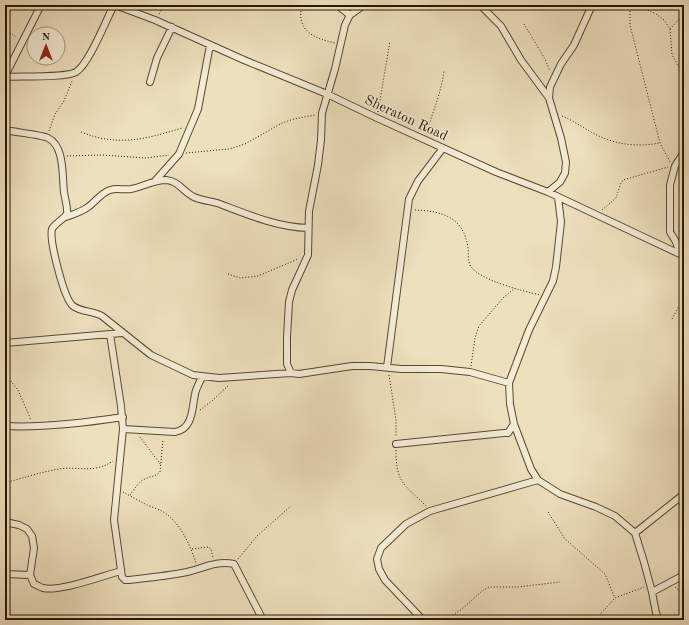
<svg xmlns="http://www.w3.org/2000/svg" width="689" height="625" viewBox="0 0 689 625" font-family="'Old Standard TT',serif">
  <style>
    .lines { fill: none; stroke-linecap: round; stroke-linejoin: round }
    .minor-casing { stroke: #584832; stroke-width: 8 }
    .path { stroke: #261603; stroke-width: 1; stroke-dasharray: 1 2; stroke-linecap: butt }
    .minor { stroke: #f3ebd4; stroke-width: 6 }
    .labels { text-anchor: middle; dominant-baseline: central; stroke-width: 3; stroke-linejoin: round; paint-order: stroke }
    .street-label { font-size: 14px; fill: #261603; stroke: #f3ebd4 }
  </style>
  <rect width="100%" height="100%" fill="#ede0bd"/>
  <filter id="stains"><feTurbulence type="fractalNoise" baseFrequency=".005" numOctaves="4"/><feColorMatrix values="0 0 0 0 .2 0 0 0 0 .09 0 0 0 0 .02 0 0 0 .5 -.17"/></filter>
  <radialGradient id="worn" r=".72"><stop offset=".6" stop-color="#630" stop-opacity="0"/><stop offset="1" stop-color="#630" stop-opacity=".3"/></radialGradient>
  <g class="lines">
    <g class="minor-casing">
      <path id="minor" d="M115,5L155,20L244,60L327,94L377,118L496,172L548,192L684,256
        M337,5L350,15
        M364,5L350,15L345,25L335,69L322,113L321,140L318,165L309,211L308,255L292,290L289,302L287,337V364L291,373L299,374L352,366H370L401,369H441L470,372L509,383
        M480,5L501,26L521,60L549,98
        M5,76L41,5
        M5,77C19,76 66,78 76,72C89,64 106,20 114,5
        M150,82L157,58L172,27
        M5,130C14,132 43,135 48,138C65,146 62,177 64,192C65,200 68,207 67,214C63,220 55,223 52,229C49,240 64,299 73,306C81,312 93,311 102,316L151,355L193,375L219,378L291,373
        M155,181L179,154L198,109L210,45
        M548,192L560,182L565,173L566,162L561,138L549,98L550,87L561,64L574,45L592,5
        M558,197L561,222L556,267L553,281L529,330L509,383L510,404L514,424L531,469L538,480L560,494L596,507L615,516L635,533L644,562L652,592L656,613L659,620
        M66,217C74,214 81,212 88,207C95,202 101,193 110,190C116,188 124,190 131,189C143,187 153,180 166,180C179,181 183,192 194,197C203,201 212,201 220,204C249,215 277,227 308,228
        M680,254L676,242L670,232V185L675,166L684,152
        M110,334L121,406L123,429L114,520L122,577L125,580H129C147,578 165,576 182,573C201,570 214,560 234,564L263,620
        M5,343L122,333
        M387,367L409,199L418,181L443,148
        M5,426C44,428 84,423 123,417
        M123,429L175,432C193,429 192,409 195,394C196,388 200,382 202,377
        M396,444L504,433H508L514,424
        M5,522L19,525L27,529L32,536L34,548L30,575L34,584C37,585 40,587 43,588C60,592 102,576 121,571
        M635,533L684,494
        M5,574L30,575
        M652,592L684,575
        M423,620L385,580L379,569L377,559L381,548L406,524L430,511L538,480"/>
    </g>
    <path class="path" d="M302,5C296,31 313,38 335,43
      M630,5V25L648,96L660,143L670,162
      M637,5L656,14L664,20L670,29L672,55L684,76
      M159,14L164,5
      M524,24L545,59L550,71
      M5,29L17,38
      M670,29L682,16L684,15
      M9,31L10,5
      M378,112L390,41
      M562,116C575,121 587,131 601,137C619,145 640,147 659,143
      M49,131L55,114L64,101L72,81
      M81,132C118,147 146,139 182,128
      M426,133C433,112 441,93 444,71
      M186,153L229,149L245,144L282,123L294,119L315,115
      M67,156L102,155L146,158L169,155
      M415,210C442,211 464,217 468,248C469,255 467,262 472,268C483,281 523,291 540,295
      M602,210L616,198L621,183L623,180L668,167
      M228,274L240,278L258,276L298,259
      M672,319L684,297
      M471,366L475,338L479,326L503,298L515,288
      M5,374L18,390L31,420
      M389,375L396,420V437
      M200,410L213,400L229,385
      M140,437L161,465
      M396,450C396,483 404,484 426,506
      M5,483C23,478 41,472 59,469C80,466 93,474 113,461
      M123,492C130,496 138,500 145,504C151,507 159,509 165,513C181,524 190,545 196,563
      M130,495C134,490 139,481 145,479C151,476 155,477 160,472L163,439
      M548,512L565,539L605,574L615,598
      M192,549L208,547L211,549L213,558
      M238,559L257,536L291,506
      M675,587L684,594
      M445,620L462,609L482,591L489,587H518L560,582
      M595,620L615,598L644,587"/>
    <use href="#minor" class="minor"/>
  </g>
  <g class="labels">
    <g class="street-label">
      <text transform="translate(406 118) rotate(25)">Sheraton Road</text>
    </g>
  </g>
  <rect width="689" height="625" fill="none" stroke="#ede0bd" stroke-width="20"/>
  <rect x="6" y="6" width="677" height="613" fill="none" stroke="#261603" stroke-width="2"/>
  <rect x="10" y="10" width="669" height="605" fill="none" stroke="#261603"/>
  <g transform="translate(46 46)"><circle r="19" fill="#f3ebd4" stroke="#a19680"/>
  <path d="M0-3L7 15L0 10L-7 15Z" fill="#8f2418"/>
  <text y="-6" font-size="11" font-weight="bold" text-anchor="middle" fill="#261603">N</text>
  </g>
  <rect width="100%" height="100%" filter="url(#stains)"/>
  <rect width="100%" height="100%" fill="url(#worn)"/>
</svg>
